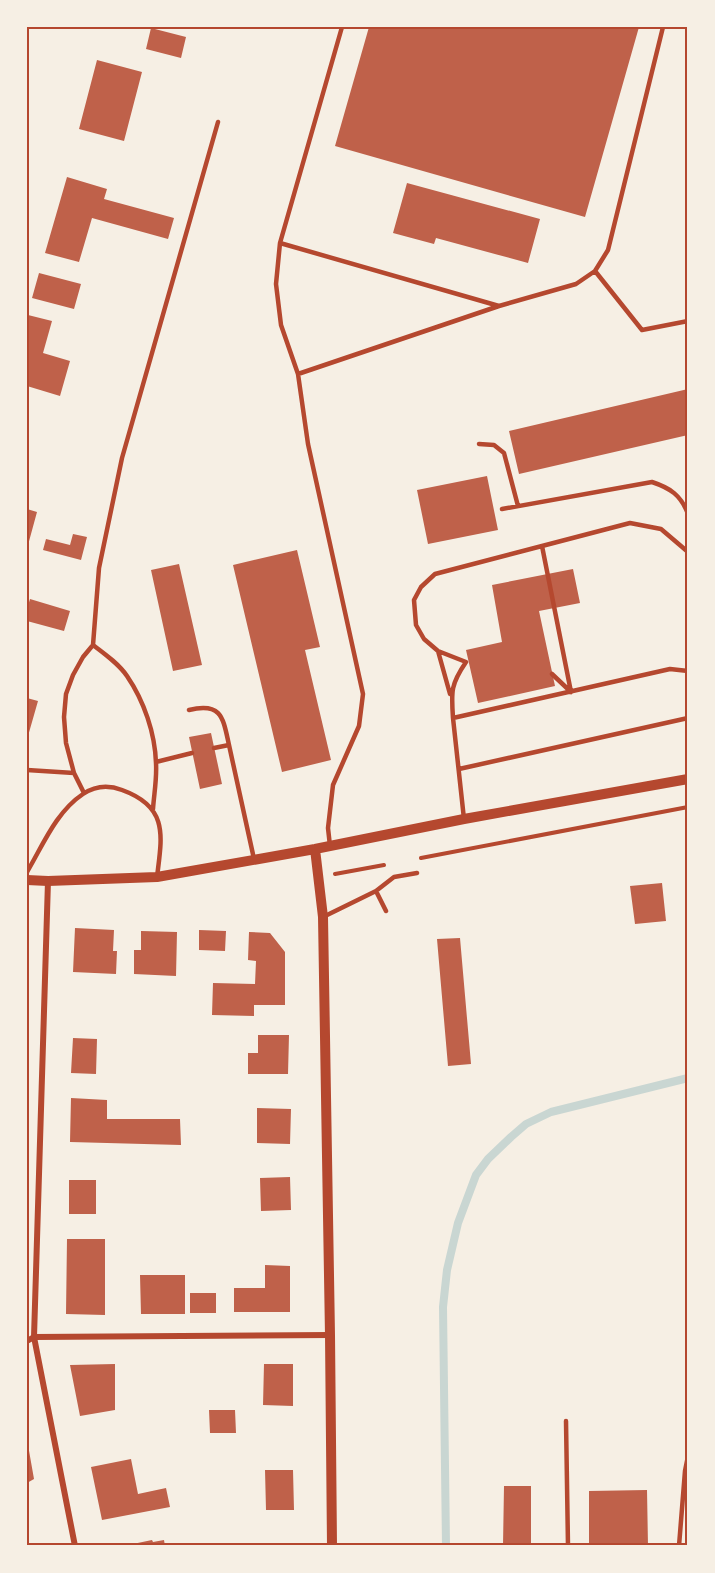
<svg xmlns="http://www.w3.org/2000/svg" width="715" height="1573" viewBox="0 0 715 1573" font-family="'IBM Plex Sans',sans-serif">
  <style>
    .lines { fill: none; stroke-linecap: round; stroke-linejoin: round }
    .stream { stroke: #c9d6d2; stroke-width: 8 }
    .building { fill: #bf614a }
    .path { stroke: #b5482f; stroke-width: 4 }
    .service { stroke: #b5482f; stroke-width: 4.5 }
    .minor { stroke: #b5482f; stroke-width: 6 }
    .tertiary { stroke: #b5482f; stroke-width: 10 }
    .neatline { fill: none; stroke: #b5482f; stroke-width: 2 }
  </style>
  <rect width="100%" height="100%" fill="#f6efe4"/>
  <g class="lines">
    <path class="stream" d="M446,1546L443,1307L447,1270L458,1223L476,1175L488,1159L511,1137L526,1124L551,1112L688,1078"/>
  </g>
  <path class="building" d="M369,27H639L585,217L335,146Z
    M151,28L186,37L181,58L146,49Z
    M97,60L142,72L124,141L79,129Z
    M67,177L107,189L104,199L174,218L168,239L92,218L79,262L45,253Z
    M407,183L540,219L528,263L436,238L434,244L393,233Z
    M39,273L81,284L74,309L32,298Z
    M28,315L52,321L43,353L70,361L60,396L27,386V319Z
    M688,389V435L519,474L509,431Z
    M487,476L498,530L428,544L417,490Z
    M27,509L37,512L28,545H27Z
    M73,534L87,537L81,560L43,550L46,539L70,545Z
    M297,550L320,647L305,650L331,760L282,772L233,565Z
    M179,564L202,665L173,671L151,570Z
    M573,569L580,603L539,611L555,686L478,703L466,650L502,642L492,585Z
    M30,599L70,611L64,631L27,621V609Z
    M27,698L38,701L28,736H27Z
    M211,733L222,784L200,789L189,737Z
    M662,883L666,921L635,924L630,886Z
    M75,928L114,930L113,951H117L116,974L73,972Z
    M199,930L226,931L225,951L199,950Z
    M141,931L177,932L176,976L134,974V950H141Z
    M249,932L270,933L285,952V1005H254V1016L212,1015L213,983L255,984L256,961L248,960Z
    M460,938L471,1064L448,1066L437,939Z
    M258,1035H289L288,1074H248V1053H258Z
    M73,1038L97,1039L96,1074L71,1073Z
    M71,1098L107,1100V1119H180L181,1145L70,1142Z
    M257,1108L291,1109L290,1144L257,1143Z
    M290,1177L291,1210L261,1211L260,1178Z
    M69,1180H96V1214H69Z
    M67,1239H105V1315L66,1314Z
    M265,1265L290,1266V1312H234V1288H265Z
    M140,1275H185V1314H141Z
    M190,1293H216V1313H190Z
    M115,1364V1410L80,1416L70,1365Z
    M264,1364H293V1406L263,1405Z
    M209,1410H235L236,1433H210Z
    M27,1445H28L34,1479L27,1483Z
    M131,1459L138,1494L166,1488L170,1507L102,1520L91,1467Z
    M265,1470H293L294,1510H266Z
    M504,1486H531V1543H549V1546H503Z
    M647,1490L648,1546H589V1491Z
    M152,1540L153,1542L164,1540L165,1546H128V1545Z"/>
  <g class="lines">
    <path class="path" d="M421,858L688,807
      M335,874L384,865"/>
    <path class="service" d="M280,243L499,306
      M595,271L642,330L688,321
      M298,374L499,306L576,284L595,271L608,250L663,27
      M479,444L494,445L504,453L518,506
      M502,509L652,482C670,488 681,495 688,514
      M542,546L630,523L661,529L688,552
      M93,645C105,654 119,664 127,676C144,701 155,733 156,763C157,779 154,794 153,809
      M438,651L450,694
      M552,674L571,692
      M189,710C222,702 223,718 229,745
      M453,718C451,691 451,684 466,662L438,651L424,639L416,625L414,600L421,587L435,574L542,546L571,692
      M214,748L229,745L254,859
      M156,762L192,753
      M459,769L688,718
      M27,770L74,773
      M84,793L74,773L66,743L64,717L66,694L73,675L83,657L93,645L99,568L122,458L218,122
      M464,819L453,718L670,669L688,671
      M330,846L328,828L333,785L359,726L363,694L308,444L298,374L281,325L276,284L280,243L342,27
      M27,872C43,845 56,812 83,794C95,786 109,785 122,790C169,807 162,836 157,877
      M376,891L386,911
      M323,917L376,891L394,877L417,873
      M566,1421L568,1546
      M679,1546L685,1471L688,1456"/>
    <path class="minor" d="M48,881L34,1337L75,1546
      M27,1341L34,1337L330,1335"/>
    <path class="tertiary" d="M315,849L323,917L330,1335L332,1546
      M27,880L48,881L157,877L315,849L464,819L688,779"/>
  </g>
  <rect width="715" height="1573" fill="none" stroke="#f6efe4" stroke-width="57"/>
  <rect x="28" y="28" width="658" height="1516" class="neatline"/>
</svg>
